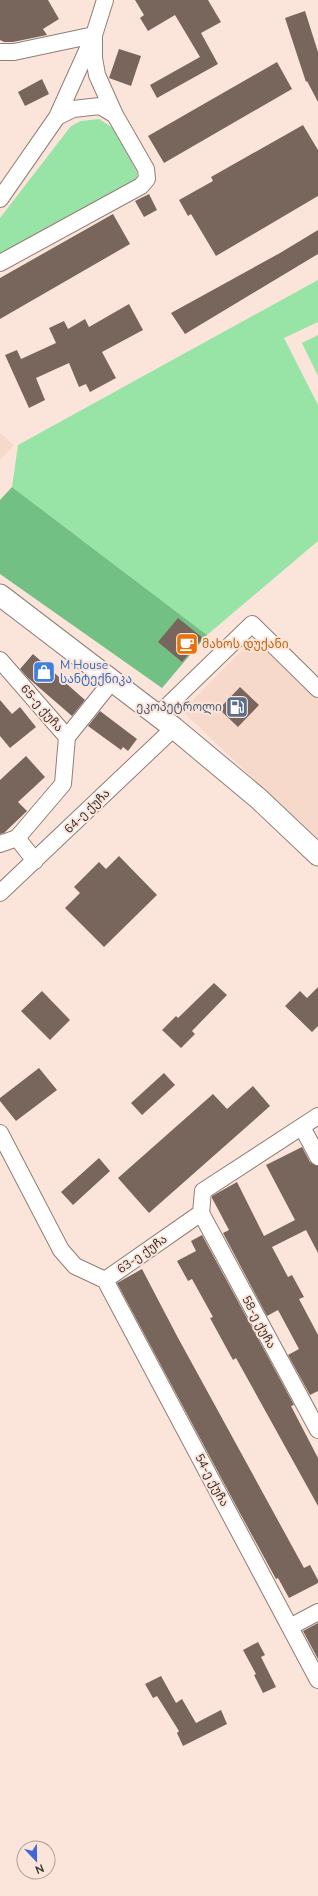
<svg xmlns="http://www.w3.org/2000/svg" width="318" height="1896" viewBox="0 0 318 1896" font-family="'Nunito Sans','Noto Sans Georgian',sans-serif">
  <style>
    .built { fill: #f6d9cb }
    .green { fill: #98e4a7 }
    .forest { fill: #72c083 }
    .building { fill: #78665d }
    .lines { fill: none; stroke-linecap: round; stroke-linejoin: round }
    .minor-casing { stroke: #917e75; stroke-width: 18 }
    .major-casing { stroke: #917e75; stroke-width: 23 }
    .minor { stroke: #fff; stroke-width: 16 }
    .major { stroke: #fff; stroke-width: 21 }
    .labels { text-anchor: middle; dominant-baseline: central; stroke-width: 4; stroke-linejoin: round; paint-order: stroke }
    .food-label { font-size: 12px; fill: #c56008; stroke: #fbe5db; text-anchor: start }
    .shop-label { font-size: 12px; fill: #366cbe; stroke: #fbe5db; text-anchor: start }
    .service-label { font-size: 12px; fill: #4e5e75; stroke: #fbe5db; text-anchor: end }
    .street-label { font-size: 12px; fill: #3a312d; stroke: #fbe5db }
  </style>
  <rect width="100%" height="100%" fill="#fbe5db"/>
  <path class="built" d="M0,433L14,445L0,460Z
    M254,638L318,699V840L182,711Z"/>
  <path class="green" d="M99,119L113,128L137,172V179L135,185L0,261V218L71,126L81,121Z
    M318,280V322L284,338L318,405V541L207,635L12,487L18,445Z
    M318,335V376L302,343Z"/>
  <path class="forest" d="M12,487L207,635L162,688L0,574V500Z"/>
  <path class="building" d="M0,0H48L59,19L43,29L47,35L13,42H4L0,40Z
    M135,0H208L221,22L201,33L218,64L157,98L150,85L200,57L175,15L148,31L140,18L144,15Z
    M305,11L318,52V102L307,81L306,82L285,18Z
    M119,49L141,56L131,86L109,78Z
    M277,62L292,89L164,163L148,136Z
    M42,79L49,94L25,106L18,92Z
    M303,125L318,150V196L216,256L191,214L188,216L179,200L213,181L211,177Z
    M149,194L157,210L144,217L135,201Z
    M113,214L130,244L0,319V278Z
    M318,230V254L185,334L171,313L280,253Z
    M129,304L143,330L102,352L116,378L90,392L86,384L79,387L69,363L36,378L45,400L29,408L5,355L17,350L21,359L56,343L49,328L64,321L68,329L85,319L89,327Z
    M178,618L203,638L182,662L158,642Z
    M33,654L85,700L72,716L28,678L20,669Z
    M240,687L259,705L238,727L219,709Z
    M0,700L12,714L20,707L36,727L10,748L0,736Z
    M100,711L137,739L128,751L123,747L121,750L88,726Z
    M26,756L45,777L18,802L27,811L4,833L0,834V780Z
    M119,856L157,895L104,947L65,908L80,893L74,887L99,862L106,869Z
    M214,983L227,995L192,1031L195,1034L181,1048L162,1030L176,1016L178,1018Z
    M318,987V1026L312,1032L285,1006L300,991L307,998Z
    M42,991L70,1020L50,1040L21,1011Z
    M39,1068L57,1090L16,1121L0,1101V1098Z
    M164,1073L175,1085L142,1115L131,1103Z
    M253,1086L270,1106L149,1213L118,1178L213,1094L227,1109Z
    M302,1147L310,1162L318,1166V1253L306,1230L272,1247L288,1277L292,1275L304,1297L299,1299L318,1335V1391L310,1395L288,1355L299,1349L278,1310L267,1316L223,1233L229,1230L212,1198V1196L237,1182L264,1236L295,1220L266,1165Z
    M99,1158L110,1171L73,1205L61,1192Z
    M202,1235L294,1405L291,1406L318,1458V1506L236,1358L233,1360L222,1340L210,1318L213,1317L192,1279L188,1281L177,1261L196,1251L191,1241Z
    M142,1269L177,1336L304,1568L310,1565L318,1580V1583L289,1598L278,1578L276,1579L241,1515L117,1283Z
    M318,1623V1659L303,1631Z
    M258,1642L265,1655L261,1657L276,1687L263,1693L254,1675L256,1674L243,1650Z
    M161,1676L176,1703L182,1699L196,1723L221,1710L227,1724L183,1746L177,1733L179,1731L157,1696L153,1698L145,1684Z"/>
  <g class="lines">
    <g class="minor-casing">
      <path id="minor" d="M0,52H14L94,35V58L97,75L115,115L146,169L147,179L141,186L0,263
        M57,117L73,109L100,106L115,115
        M0,199L57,117L94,35L105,0
        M0,660L67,737
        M157,716L252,624L318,689
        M67,737L112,681
        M17,838L35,861
        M0,844L17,838L63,784L67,737
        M0,893L174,728
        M302,1127L318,1157
        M0,1133L61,1250L75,1266L105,1280
        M201,1213L318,1430
        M201,1213L203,1191L318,1116
        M105,1280L318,1680
        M105,1280L201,1213
        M290,1627L318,1612"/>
    </g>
    <g class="major-casing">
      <path id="major" d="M0,595L174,728L259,799L318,855"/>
    </g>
    <use href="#minor" class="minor"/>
    <use href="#major" class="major"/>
  </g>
  <defs>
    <g id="cafe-square" transform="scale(1.15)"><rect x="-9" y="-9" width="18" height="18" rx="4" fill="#e8710a" stroke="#fbe5db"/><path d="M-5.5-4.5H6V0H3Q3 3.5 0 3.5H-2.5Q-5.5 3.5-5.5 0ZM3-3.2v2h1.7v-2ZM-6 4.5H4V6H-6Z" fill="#fff"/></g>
    <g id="shop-square" transform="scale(1.15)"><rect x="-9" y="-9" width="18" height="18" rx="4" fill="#3f7fe0" stroke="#fbe5db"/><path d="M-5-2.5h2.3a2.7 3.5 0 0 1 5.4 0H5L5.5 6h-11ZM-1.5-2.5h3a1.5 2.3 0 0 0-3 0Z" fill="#fff"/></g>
    <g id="fuel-square" transform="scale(1.15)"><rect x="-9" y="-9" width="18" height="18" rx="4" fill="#5c6f8a" stroke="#fbe5db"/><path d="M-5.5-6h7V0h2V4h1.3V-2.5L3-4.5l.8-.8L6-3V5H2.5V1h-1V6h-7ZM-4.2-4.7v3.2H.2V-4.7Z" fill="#fff"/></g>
  </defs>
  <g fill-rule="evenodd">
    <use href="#cafe-square" x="187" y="644"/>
    <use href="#shop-square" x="44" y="672"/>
    <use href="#fuel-square" x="237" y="707"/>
  </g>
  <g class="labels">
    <g class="food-label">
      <text x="202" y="644">მახოს დუქანი</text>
    </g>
    <g class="shop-label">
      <text x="60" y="665">M House<tspan x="60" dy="14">სანტექნიკა</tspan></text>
    </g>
    <g class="service-label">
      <text x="222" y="707">ეკოპეტროლი</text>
    </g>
    <g class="street-label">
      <text transform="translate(42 708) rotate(49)">65-ე ქუჩა</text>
      <text transform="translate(87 811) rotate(-44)">64-ე ქუჩა</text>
      <text transform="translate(142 1254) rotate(-35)">63-ე ქუჩა</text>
      <text transform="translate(259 1322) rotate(62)">58-ე ქუჩა</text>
      <text transform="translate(212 1480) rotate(62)">54-ე ქუჩა</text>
    </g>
  </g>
  <g transform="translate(36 1860) rotate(158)"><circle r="19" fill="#fbe5db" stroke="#ae9d95"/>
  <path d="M0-3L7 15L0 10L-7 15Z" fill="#4465d8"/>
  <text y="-6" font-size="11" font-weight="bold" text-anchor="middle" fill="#3a312d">N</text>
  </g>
</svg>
